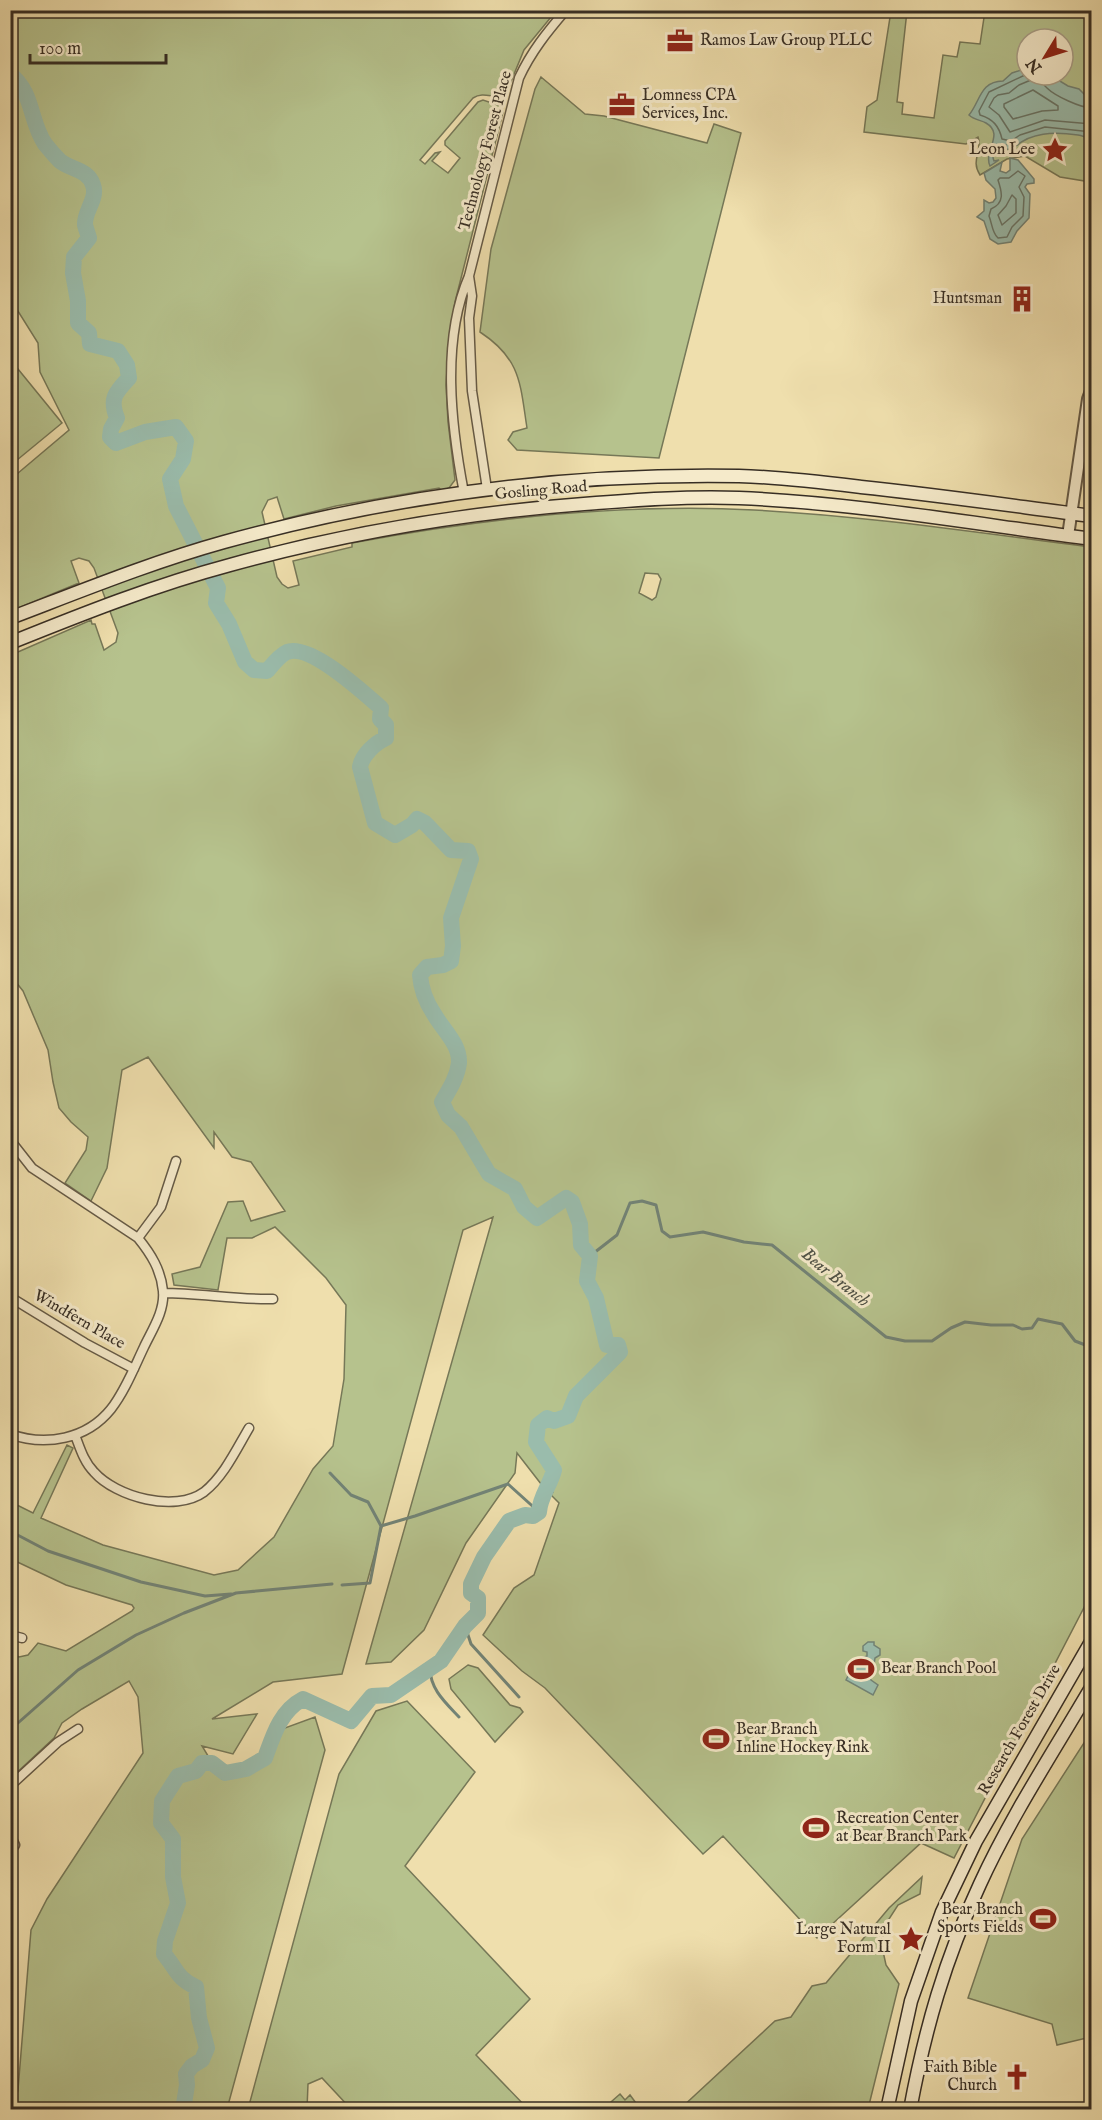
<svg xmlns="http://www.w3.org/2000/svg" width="1102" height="2120" viewBox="0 0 1102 2120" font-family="'IM FELL English',serif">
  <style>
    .green { fill: #b6c28d; stroke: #767858; stroke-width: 1.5; fill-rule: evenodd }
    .water { fill: #9abcac; stroke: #728376; stroke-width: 1.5 }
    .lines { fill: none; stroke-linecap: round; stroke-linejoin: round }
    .shore { stroke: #687568; stroke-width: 1.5 }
    .stream { stroke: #728376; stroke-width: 3 }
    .river { stroke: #9abcac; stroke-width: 16 }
    .minor-casing { stroke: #655a46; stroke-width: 11 }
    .tertiary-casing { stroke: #655a46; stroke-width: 14 }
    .secondary-casing { stroke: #372e24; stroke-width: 15 }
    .minor { stroke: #f5eaca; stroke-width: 8 }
    .tertiary { stroke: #f5eaca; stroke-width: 10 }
    .secondary { stroke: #f5eaca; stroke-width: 12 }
    .labels { text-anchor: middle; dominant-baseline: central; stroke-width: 6; stroke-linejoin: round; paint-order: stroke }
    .poi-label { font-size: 16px; fill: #372e24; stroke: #f5eaca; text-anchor: start }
    .street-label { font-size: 16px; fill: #372e24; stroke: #f5eaca }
    .water-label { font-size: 18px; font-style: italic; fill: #505246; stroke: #f5eaca }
  </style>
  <rect width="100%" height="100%" fill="#efdfad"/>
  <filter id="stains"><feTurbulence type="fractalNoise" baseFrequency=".00333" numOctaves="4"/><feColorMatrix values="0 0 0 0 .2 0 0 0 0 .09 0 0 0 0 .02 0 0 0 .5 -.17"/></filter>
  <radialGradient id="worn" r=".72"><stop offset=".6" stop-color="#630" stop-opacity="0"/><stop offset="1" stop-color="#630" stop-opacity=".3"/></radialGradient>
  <path class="green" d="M11,11H556L524,50L505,96C493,99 484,91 473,98L420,160L425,164L435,153L440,152L432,161L448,173L460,158L445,145V141L478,102L483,100L501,106L503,112L455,302L449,342L446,385L448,422L455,480L449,488L442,491L439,488L336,506L284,519L277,497L268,500L262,512L277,577L282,584L288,588L299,585L293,561L352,547V543C485,518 619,503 754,510C867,516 979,533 1091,547L1092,675L1089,681L1092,682L1091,1594L954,1858L921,1843L817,1938L723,1836L703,1854L545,1688L522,1671L483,1635L514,1588L534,1575L559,1503L551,1495L553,1492L547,1487L545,1489L517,1453L515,1473L466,1543L424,1630L391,1662L366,1664L493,1217L463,1230L342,1674L273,1682L212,1719L257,1714L233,1754L202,1746L222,1779L256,1769L282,1729L315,1717L325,1750L227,2109H14L18,2090L31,1930L47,1899L143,1753L138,1697L129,1681L82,1709L62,1723L54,1738L11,1778V1653L19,1657L28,1655L38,1643L66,1651L132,1611L134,1608L132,1605L66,1585L11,1559V1502L33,1513L67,1445L73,1448L41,1518L103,1545L214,1575L238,1570L274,1537L313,1469L333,1446L344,1379L346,1305L326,1278L275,1227L252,1238H227L218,1290L174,1285L172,1274L200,1267L228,1202L243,1201L251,1221L285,1211L251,1162L232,1157L214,1132V1148L148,1057L122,1070L107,1168L91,1201L65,1183L86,1150L88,1137L71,1122L59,1108L53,1082L48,1050L23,991L11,976V655L91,620L92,624H95L104,650L116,642L118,633L94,568L89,561L79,558L71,561L79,583L11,611V479L69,430L40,372L38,343L11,300ZM645,573L658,574L661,579L656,597L652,600L639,593Z
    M891,11H907L897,102L903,103L902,114L934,118L943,55L957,57L960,42L980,44L985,11H1091V182L1060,177L1025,156L1007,159L980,175C970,160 983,151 978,137L966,144L864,132L867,107L877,100ZM1027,39H1063V75H1027Z
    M541,77L585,114L604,116L707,143L714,124L741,133L659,458L517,450L508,440L513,432L527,428C520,383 521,359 480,332L491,249L535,89Z
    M18,369L62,423L11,465V374Z
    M468,1665L478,1668L510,1705L520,1708L523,1712L495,1742L451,1689L449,1679Z
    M407,1701L475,1772L405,1866L530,1999L476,2055L528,2109H351L322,2078L308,2084L307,2109H248L339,1774L376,1711Z
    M1091,1732V2037L1057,2045L1052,2024L968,1998L1022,1839Z
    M922,1877L920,1894L898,1905L887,1922L881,1942L886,1965L899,1984L868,2109H680L775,2021L791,2017L812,1986L826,1983L889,1908Z
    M620,2094L625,2100L630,2095L639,2107L636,2109H603Z"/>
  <path class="water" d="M1027,68V75H1050L1068,86L1079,89L1084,94L1091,95V136C1086,139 1085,136 1078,135C1056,132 1029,131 1012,150L1006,149V145C998,147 990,151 994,161L999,160L990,166C983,151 1005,134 986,123C981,120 974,120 969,115C980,102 980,81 1003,81L1012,73Z
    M1010,158L1018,160L1034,179V183L1027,184L1025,187L1030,194L1029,218L1017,231L1011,242L998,244L990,239L984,221L977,217L984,211V200L989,203L993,202L996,198L995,189L986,180L984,173L1002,162L1000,171L1006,173L1010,170Z
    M868,1642H874V1645L880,1649V1655L875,1658L874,1665L868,1675L871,1680L878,1685L873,1695L846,1680L852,1668L858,1665L859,1659L867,1656V1652L863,1651V1646Z"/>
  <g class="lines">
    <path class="shore" d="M1027,74L989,92L979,111L980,115C993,119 999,126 1002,139L1011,141L1020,135L1045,127L1092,132
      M1033,90L1058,106V110L1042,111L1013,119L1004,107V104Z
      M1092,108C1081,108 1055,96 1047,88C1043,85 1041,80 1038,77L1019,85L1009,93L998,95L994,98L989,107L999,115L1010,132L1045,120L1092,124
      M1018,171L1025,176L1019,187L1024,197L1023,216L1012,227L1007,237L998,238C992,233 992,223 989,216L991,209C1005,203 1002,192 998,180L1000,178H1009Z
      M1012,195L1016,199V213L1002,225L998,215L1006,206Z"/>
    <path class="stream" d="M590,1256L617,1235L630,1203L642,1201L656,1205L662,1231L670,1237L703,1232L744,1242L772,1245L886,1337L905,1341H932L951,1328L965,1322L991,1325H1013L1022,1329L1032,1328L1038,1319L1062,1324L1075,1341L1088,1346L1092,1341
      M330,1473L351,1495L368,1502L381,1526
      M10,1531L48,1551L141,1582L205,1596L231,1594
      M342,1585L370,1583L381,1526L415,1516L508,1484L539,1512
      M465,1626L471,1644L519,1697
      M430,1668C430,1689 445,1702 459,1717
      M10,1730L78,1670L136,1635L184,1613L236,1593L332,1584"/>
    <path class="river" d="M10,74C34,93 29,120 45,144C49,149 55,156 60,161C71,170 88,169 93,185C98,199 84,211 85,225C86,229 88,234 89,238L74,257L73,273L78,301V323L89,333L90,344L118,351L127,365L129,378C116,392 109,398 117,418L111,429L110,437L116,443L145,432L176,427L186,441L183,459L170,479L176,506L218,588L216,603L229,624L245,662L254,670L267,671C272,665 280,655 287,652C310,643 364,693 381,708L380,719L386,725V738C375,743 362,755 360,767L375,823L395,835L412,825L417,819L425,823L451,850L468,851L471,859L451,918L453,946L451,961L443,965L427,967L420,975C421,989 426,1002 434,1014C443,1030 460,1044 459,1063C457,1078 449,1090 442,1102L448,1115L461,1127L489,1174L515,1189L524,1207L537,1218L566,1198L572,1202L580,1224L581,1245L590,1256L587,1281L596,1298L607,1345H618L620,1352L576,1396L568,1416L554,1421L547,1418L538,1425L536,1442L554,1470C550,1486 540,1496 539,1512L533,1516L525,1515L509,1521L484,1557L471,1584V1593L478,1598V1613L465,1626L441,1661L391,1695L372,1696L351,1721L303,1699C280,1711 273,1736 265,1758L246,1769L225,1773L212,1763H202L196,1771L178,1776L162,1801L161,1823L173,1839V1877L178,1903L165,1941L164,1954C176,1968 177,1979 196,1987L199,2018L207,2048L202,2060L192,2066L186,2074L187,2085L183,2110"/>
    <g class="minor-casing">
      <path id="minor" d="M469,276L472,296L469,318L472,391L487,489
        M464,493C451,425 441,341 469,276L519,78C531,52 547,32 566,10
        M10,1140L32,1168L138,1238C151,1254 161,1270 163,1291C165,1311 152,1330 144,1347C134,1368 125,1391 111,1409C87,1439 46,1447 10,1434
        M138,1238L161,1207L176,1161
        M163,1293C200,1293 236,1300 273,1299
        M10,1297L85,1343L134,1369
        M75,1435C80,1448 84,1462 94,1472C116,1497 175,1513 204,1492C224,1476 236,1450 249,1428
        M10,1635L22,1638
        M10,1786L58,1742L78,1729
        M10,1835L15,1845L10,1852"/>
    </g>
    <g class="tertiary-casing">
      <path id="tertiary" d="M1068,536L1088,399L1092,388
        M1090,539L1092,527"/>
    </g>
    <g class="secondary-casing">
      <path id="secondary" d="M10,618C81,591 152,562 224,542C391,496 566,473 739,476C780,477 820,482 861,487C938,495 1014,506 1092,516
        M10,643C82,614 155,585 230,565C346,533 464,513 584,504C635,500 688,496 739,498C857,503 975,524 1092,539
        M887,2110L911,2001L942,1912L976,1841L1092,1640
        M910,2110C925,2029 945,1959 980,1884C1011,1816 1054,1751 1092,1686"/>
    </g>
    <use href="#minor" class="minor"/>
    <use href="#tertiary" class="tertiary"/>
    <use href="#secondary" class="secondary"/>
  </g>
  <defs>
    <g id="office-bare" transform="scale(2.07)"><path d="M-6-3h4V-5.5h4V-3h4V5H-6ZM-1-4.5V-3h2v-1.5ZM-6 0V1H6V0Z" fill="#8f2418" stroke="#f5eaca" stroke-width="2.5" paint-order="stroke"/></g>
    <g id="sight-bare" transform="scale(2.07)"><path d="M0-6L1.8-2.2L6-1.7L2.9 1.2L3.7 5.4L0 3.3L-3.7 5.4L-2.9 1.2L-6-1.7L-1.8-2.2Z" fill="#8f2418" stroke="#f5eaca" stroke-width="2.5" paint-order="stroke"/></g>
    <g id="building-bare" transform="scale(2.07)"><path d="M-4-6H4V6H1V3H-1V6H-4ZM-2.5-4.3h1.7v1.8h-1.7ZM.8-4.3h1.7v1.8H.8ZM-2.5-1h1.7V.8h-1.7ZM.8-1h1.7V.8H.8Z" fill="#8f2418" stroke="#f5eaca" stroke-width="2.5" paint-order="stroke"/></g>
    <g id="stadium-bare" transform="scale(2.07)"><path d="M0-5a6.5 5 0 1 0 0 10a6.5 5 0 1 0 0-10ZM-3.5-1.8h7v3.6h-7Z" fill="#8f2418" stroke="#f5eaca" stroke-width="2.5" paint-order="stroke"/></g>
    <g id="church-bare" transform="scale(2.07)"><path d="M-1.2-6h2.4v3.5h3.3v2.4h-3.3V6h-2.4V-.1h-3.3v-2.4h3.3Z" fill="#8f2418" stroke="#f5eaca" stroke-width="2.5" paint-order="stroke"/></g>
  </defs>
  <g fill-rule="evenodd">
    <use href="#office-bare" x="680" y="41"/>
    <use href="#office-bare" x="622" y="105"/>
    <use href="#sight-bare" x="1055" y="150"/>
    <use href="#building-bare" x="1022" y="299"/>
    <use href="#stadium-bare" x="861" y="1669"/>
    <use href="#stadium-bare" x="716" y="1739"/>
    <use href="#stadium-bare" x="816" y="1828"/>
    <use href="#stadium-bare" x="1043" y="1919"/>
    <use href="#sight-bare" x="911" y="1939"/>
    <use href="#church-bare" x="1017" y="2077"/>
  </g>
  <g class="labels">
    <g class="poi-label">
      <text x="700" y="41">Ramos Law Group PLLC</text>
      <text x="642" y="96">Lomness CPA<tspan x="642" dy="18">Services, Inc.</tspan></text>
      <text x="1035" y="150" text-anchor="end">Leon Lee</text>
      <text x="1002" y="299" text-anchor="end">Huntsman</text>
      <text x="881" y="1669">Bear Branch Pool</text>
      <text x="736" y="1730">Bear Branch<tspan x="736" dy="18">Inline Hockey Rink</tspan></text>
      <text x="836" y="1819">Recreation Center<tspan x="836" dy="18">at Bear Branch Park</tspan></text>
      <text x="1023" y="1910" text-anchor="end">Bear Branch<tspan x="1023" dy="18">Sports Fields</tspan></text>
      <text x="891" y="1930" text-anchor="end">Large Natural<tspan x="891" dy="18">Form II</tspan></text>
      <text x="997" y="2068" text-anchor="end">Faith Bible<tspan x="997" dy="18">Church</tspan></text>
    </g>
    <g class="street-label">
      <text transform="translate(486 151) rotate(-75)">Technology Forest Place</text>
      <text transform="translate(541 491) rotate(-5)">Gosling Road</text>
      <text transform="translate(79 1320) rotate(30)">Windfern Place</text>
      <text transform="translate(1020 1730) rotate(-60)">Research Forest Drive</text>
    </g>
    <g class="water-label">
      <text transform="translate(835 1278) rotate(39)">Bear Branch</text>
    </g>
  </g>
  <rect width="1102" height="2120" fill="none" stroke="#efdfad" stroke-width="36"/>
  <rect x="12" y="12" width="1078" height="2096" fill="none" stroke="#372e24" stroke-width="3"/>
  <rect x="18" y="18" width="1066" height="2084" fill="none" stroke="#372e24" stroke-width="1.5"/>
  <g transform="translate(1045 57) rotate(232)"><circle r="28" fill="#f5eaca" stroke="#a99f88" stroke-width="1.5"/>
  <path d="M0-4.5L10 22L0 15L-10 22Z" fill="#8f2418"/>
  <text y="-9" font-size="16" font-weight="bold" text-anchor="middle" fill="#372e24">N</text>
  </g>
  <path d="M30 54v9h136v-9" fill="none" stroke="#372e24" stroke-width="3"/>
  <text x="39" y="54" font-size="18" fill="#372e24" stroke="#f5eaca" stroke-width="4.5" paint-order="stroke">100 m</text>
  <rect width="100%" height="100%" filter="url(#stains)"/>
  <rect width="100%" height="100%" fill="url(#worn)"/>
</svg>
